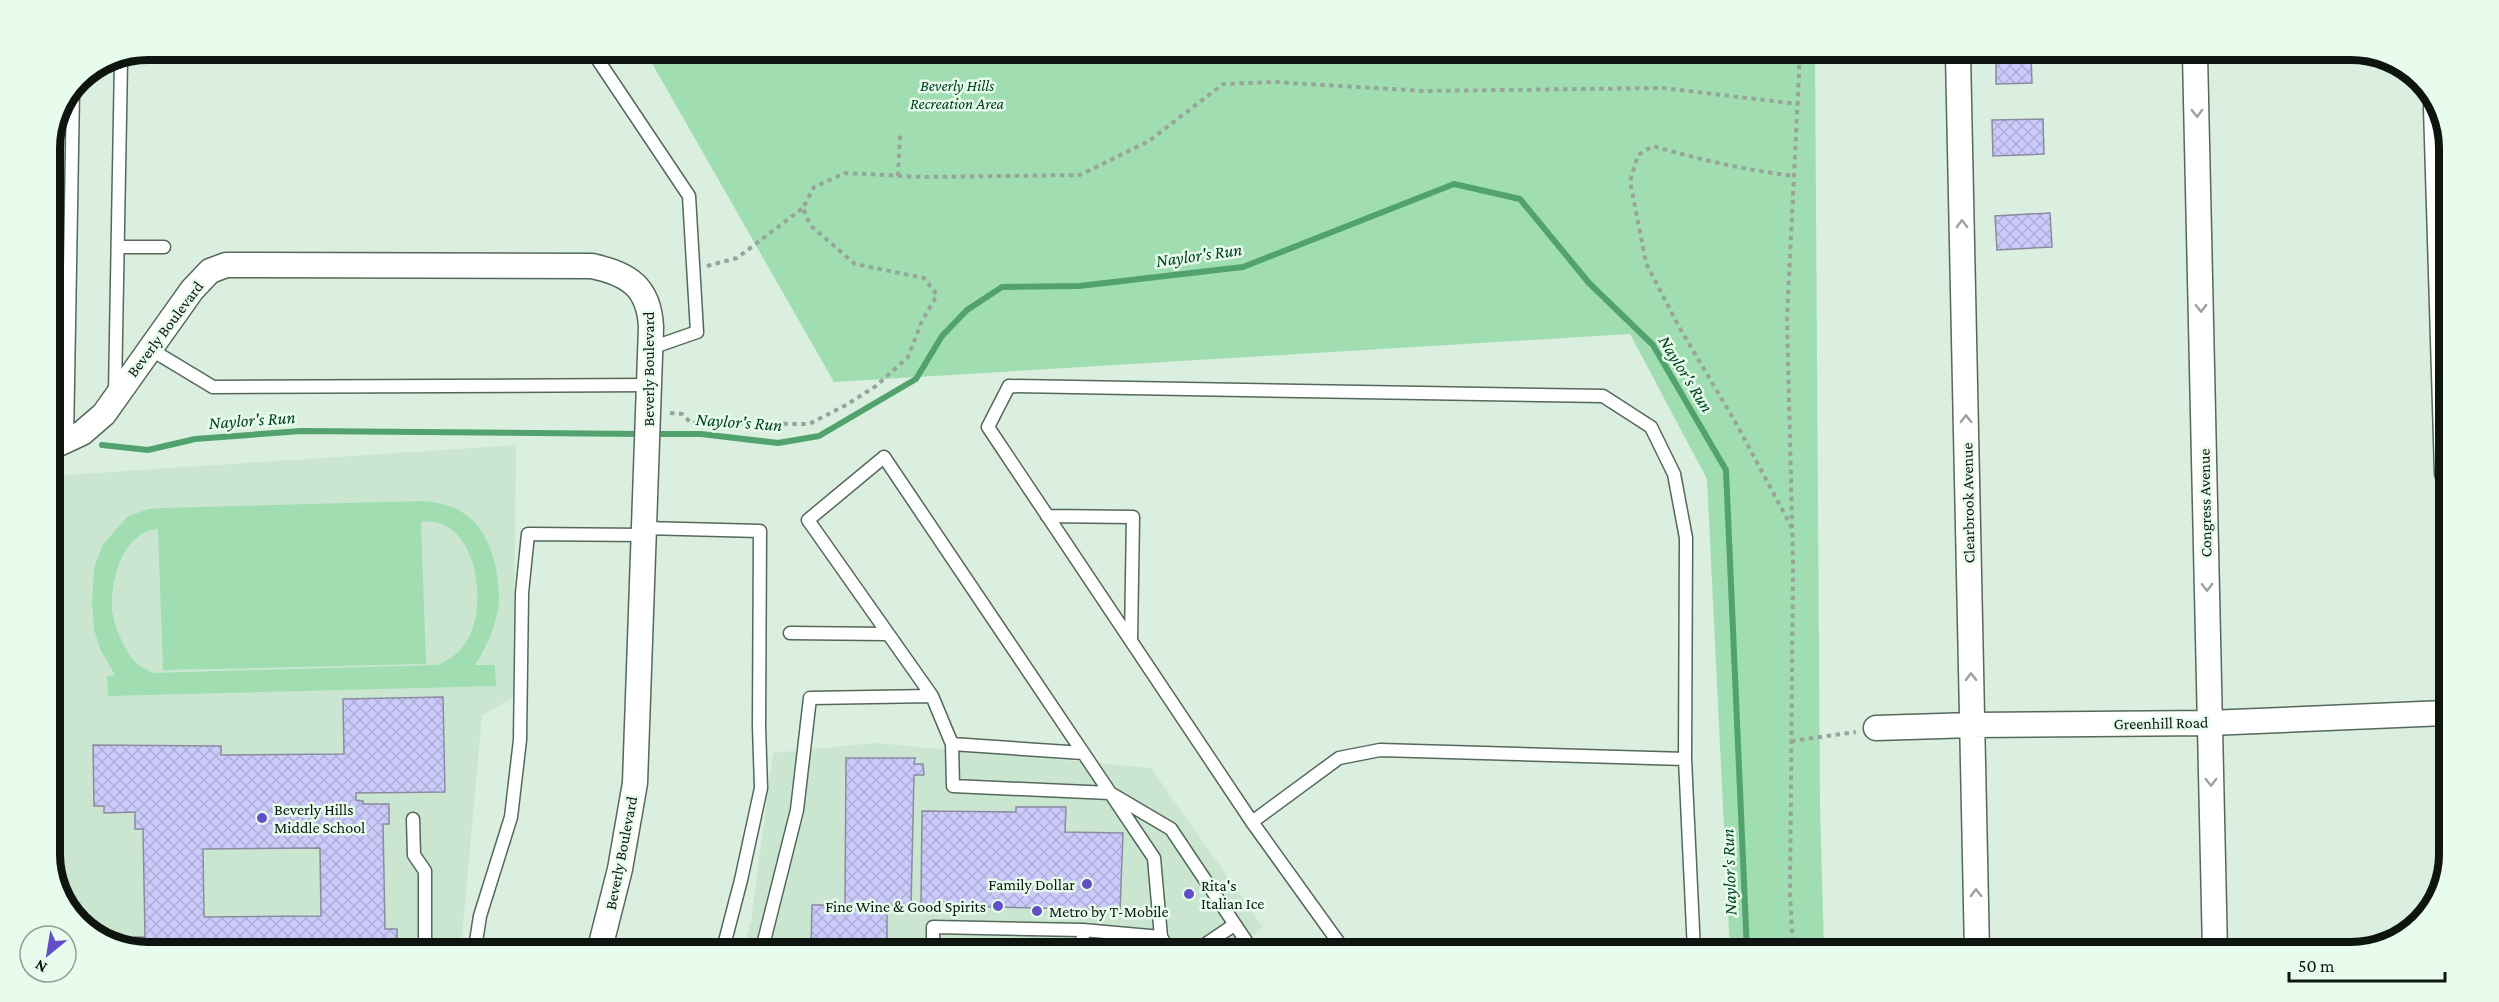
<svg xmlns="http://www.w3.org/2000/svg" width="2499" height="1002" viewBox="0 0 2499 1002" font-family="'Crimson Pro',serif">
  <style>
    .built { fill: #cae6d1 }
    .green { fill: #a0deb2; fill-rule: evenodd }
    .lines { fill: none; stroke-linecap: round; stroke-linejoin: round }
    .stream { stroke: #52a26e; stroke-width: 6 }
    .building { fill: url(#building-cross-hatch); stroke: #8b8ba0; stroke-width: 1.5; fill-rule: evenodd }
    .lane-casing { stroke: #55685a; stroke-width: 15 }
    .street-casing { stroke: #55685a; stroke-width: 27 }
    .path { stroke: #95a599; stroke-width: 4; stroke-dasharray: 4.5 4.5; stroke-linecap: butt }
    .lane { stroke: #fff; stroke-width: 12 }
    .street { stroke: #fff; stroke-width: 24 }
    .oneway { stroke: #9fa19f }
    .poi-dot { fill: #624ec6; stroke: #e7fcec; stroke-width: 2 }
    .labels { text-anchor: middle; dominant-baseline: central; stroke-width: 5; stroke-linejoin: round; paint-order: stroke }
    .park-label { font-size: 16px; font-style: italic; fill: #00401e; stroke: #e7fcec }
    .street-label { font-size: 16px; fill: #0e1510; stroke: #e7fcec }
    .poi-label { font-size: 16px; fill: #0e1510; stroke: #e7fcec; text-anchor: start }
    .water-label { font-size: 18px; font-style: italic; fill: #00411f; stroke: #e7fcec }
    .rim { fill: none; stroke: #0e1510; stroke-width: 8 }
  </style>
  <defs>
    <pattern id="building-cross-hatch" width="8" height="8" patternUnits="userSpaceOnUse" patternTransform="scale(1.5)"><rect width="8" height="8" fill="#cbcafb"/><path d="M0 0l8 8M0 8l8-8" fill="none" stroke="#adadd6"/></pattern>
  </defs>
  <rect width="100%" height="100%" fill="#daefdf"/>
  <path class="built" d="M516,445L513,698L482,715L461,948L116,947L70,914L50,861V476Z
    M875,743L1151,768L1263,927L1235,950L743,949L751,921L773,753Z"/>
  <path class="green" d="M645,51L1815,53L1820,804L1824,951H1730L1707,479L1630,334L834,382Z
    M421,501C465,503 487,526 496,568C498,583 501,600 497,614C493,633 485,649 475,665H495L496,686L108,696L107,676L115,675L100,649L94,629L92,601L94,568L102,546L127,517L148,509L164,508ZM421,522C477,515 490,606 466,642C459,654 450,659 438,665L153,673C145,669 137,665 131,657C122,644 114,625 112,610C110,581 123,531 158,529L163,670L426,664Z"/>
  <g class="lines">
    <path class="stream" d="M651,434H701L778,443L819,436L916,379L942,336L967,310L1002,287L1079,286L1243,267L1454,184L1520,199L1589,283L1653,345L1726,470L1747,951
      M102,445L148,450L195,439L301,431L641,434"/>
  </g>
  <path class="building" d="M2031,56L2032,83L1996,84V57Z
    M2043,119L2044,154L1993,156L1992,120Z
    M2050,213L2052,247L1997,250L1995,216Z
    M443,697L445,792L356,793V800L363,801V804H389V824H383L385,929H397V939H406V948L136,947L135,937H145L143,829H135V812L104,813V806H94L93,745L221,746V755L344,754L343,699ZM320,848L321,916L204,917L203,849Z
    M846,758H915L914,764H923L924,775H914L911,906H887V949H811L812,905H845Z
    M1016,807H1066L1065,832L1123,833L1120,910L921,905L922,811L1016,812Z"/>
  <g class="lines">
    <g class="lane-casing">
      <path id="lane" d="M592,51L689,196L697,332L651,348
        M118,247H164
        M150,349L213,387L649,385
        M115,392L121,61
        M67,441L73,91
        M1047,516L1133,517L1131,640
        M644,528L760,531L759,726L761,788L741,880L723,949
        M790,633L888,634
        M932,696L952,744
        M1083,753L952,744L953,786L1110,793L1171,829L1252,950
        M1685,759L1380,750L1339,758L1252,822L988,427L1009,386L1603,396L1651,427L1674,474L1686,538L1685,759L1694,951
        M413,819L414,855L425,871V948
        M1252,822L1344,950
        M475,948L480,916L511,817L520,740L522,593L528,534L644,535
        M762,949L797,810L810,698L932,696L808,520L884,457L1154,858L1161,937L1169,950
        M933,949V927L1083,930
        M1082,949L1083,930L1161,937
        M1197,950L1234,925"/>
    </g>
    <g class="street-casing">
      <path id="street" d="M1958,54L1977,952
        M2195,54L2215,952
        M2436,107L2447,473
        M50,448L82,433L104,414L192,290L210,271L226,265L592,266C629,274 649,287 651,327L635,783L620,869L600,948
        M1876,728L1973,725L2209,723L2445,713"/>
    </g>
    <path class="path" d="M898,176L900,135
      M707,266L737,258L803,208
      M670,413L682,414L691,423L809,424L846,405L876,386L908,357L922,321L937,295L924,278L855,264L810,225L803,208L814,187L845,173L923,177L1080,175L1149,141L1223,84L1274,82L1425,91L1663,88L1798,104
      M1792,528L1737,425L1678,325L1646,263L1630,181L1638,155L1653,146C1700,160 1746,170 1794,176
      M1791,741L1856,732
      M1793,951L1790,894L1793,562L1787,318L1800,53"/>
    <use href="#lane" class="lane"/>
    <use href="#street" class="street"/>
  </g>
  <defs><path id="oneway-chevron" d="M-2-3.5L2.5 0L-2 3.5" fill="none" stroke-width="1.6" stroke-linecap="round" stroke-linejoin="round" transform="scale(1.5)"/></defs>
  <g class="oneway">
    <use href="#oneway-chevron" transform="translate(2197 113) rotate(89)"/>
    <use href="#oneway-chevron" transform="translate(1962 224) rotate(-91)"/>
    <use href="#oneway-chevron" transform="translate(2201 308) rotate(89)"/>
    <use href="#oneway-chevron" transform="translate(1966 419) rotate(-91)"/>
    <use href="#oneway-chevron" transform="translate(2207 587) rotate(89)"/>
    <use href="#oneway-chevron" transform="translate(1971 677) rotate(-91)"/>
    <use href="#oneway-chevron" transform="translate(2211 782) rotate(89)"/>
    <use href="#oneway-chevron" transform="translate(1976 893) rotate(-91)"/>
  </g>
  <g class="poi-dot">
    <circle cx="262" cy="818" r="6"/>
    <circle cx="1087" cy="884" r="6"/>
    <circle cx="1189" cy="894" r="6"/>
    <circle cx="998" cy="906" r="6"/>
    <circle cx="1037" cy="911" r="6"/>
  </g>
  <g class="labels">
    <g class="park-label">
      <text x="957" y="85">Beverly Hills<tspan x="957" dy="18">Recreation Area</tspan></text>
    </g>
    <g class="street-label">
      <text transform="translate(165 329) rotate(-53)">Beverly Boulevard</text>
      <text transform="translate(648 369) rotate(-90)">Beverly Boulevard</text>
      <text transform="translate(1968 503) rotate(-91)">Clearbrook Avenue</text>
      <text transform="translate(2205 503) rotate(-91)">Congress Avenue</text>
      <text transform="translate(2161 723) rotate(-1)">Greenhill Road</text>
      <text transform="translate(621 853) rotate(-79)">Beverly Boulevard</text>
    </g>
    <g class="poi-label">
      <text x="274" y="809">Beverly Hills<tspan x="274" dy="18">Middle School</tspan></text>
      <text x="1075" y="884" text-anchor="end">Family Dollar</text>
      <text x="1201" y="885">Rita's<tspan x="1201" dy="18">Italian Ice</tspan></text>
      <text x="986" y="906" text-anchor="end">Fine Wine &amp; Good Spirits</text>
      <text x="1049" y="911">Metro by T-Mobile</text>
    </g>
    <g class="water-label">
      <text transform="translate(1199 255) rotate(-8)">Naylor's Run</text>
      <text transform="translate(1686 374) rotate(58)">Naylor's Run</text>
      <text transform="translate(252 420) rotate(-4)">Naylor's Run</text>
      <text transform="translate(739 422) rotate(4)">Naylor's Run</text>
      <text transform="translate(1729 872) rotate(-92)">Naylor's Run</text>
    </g>
  </g>
  <path d="M0 0H2499V1002H0ZM148 60H2351A88 88 0 0 1 2439 148V854A88 88 0 0 1 2351 942H148A88 88 0 0 1 60 854V148A88 88 0 0 1 148 60Z" fill="#e7fcec" fill-rule="evenodd"/>
  <path class="rim" d="M148 60H2351A88 88 0 0 1 2439 148V854A88 88 0 0 1 2351 942H148A88 88 0 0 1 60 854V148A88 88 0 0 1 148 60Z"/>
  <g transform="translate(48 954) rotate(210)"><circle r="28" fill="#e7fcec" stroke="#90a094" stroke-width="1.5"/>
  <path d="M0-4.5L10 22L0 15L-10 22Z" fill="#624ec6"/>
  <text y="-9" font-size="16" font-weight="bold" text-anchor="middle" fill="#0e1510">N</text>
  </g>
  <path d="M2289 972v9h156v-9" fill="none" stroke="#0e1510" stroke-width="3"/>
  <text x="2298" y="972" font-size="18" fill="#0e1510" stroke="#e7fcec" stroke-width="4.5" paint-order="stroke">50 m</text>
</svg>
